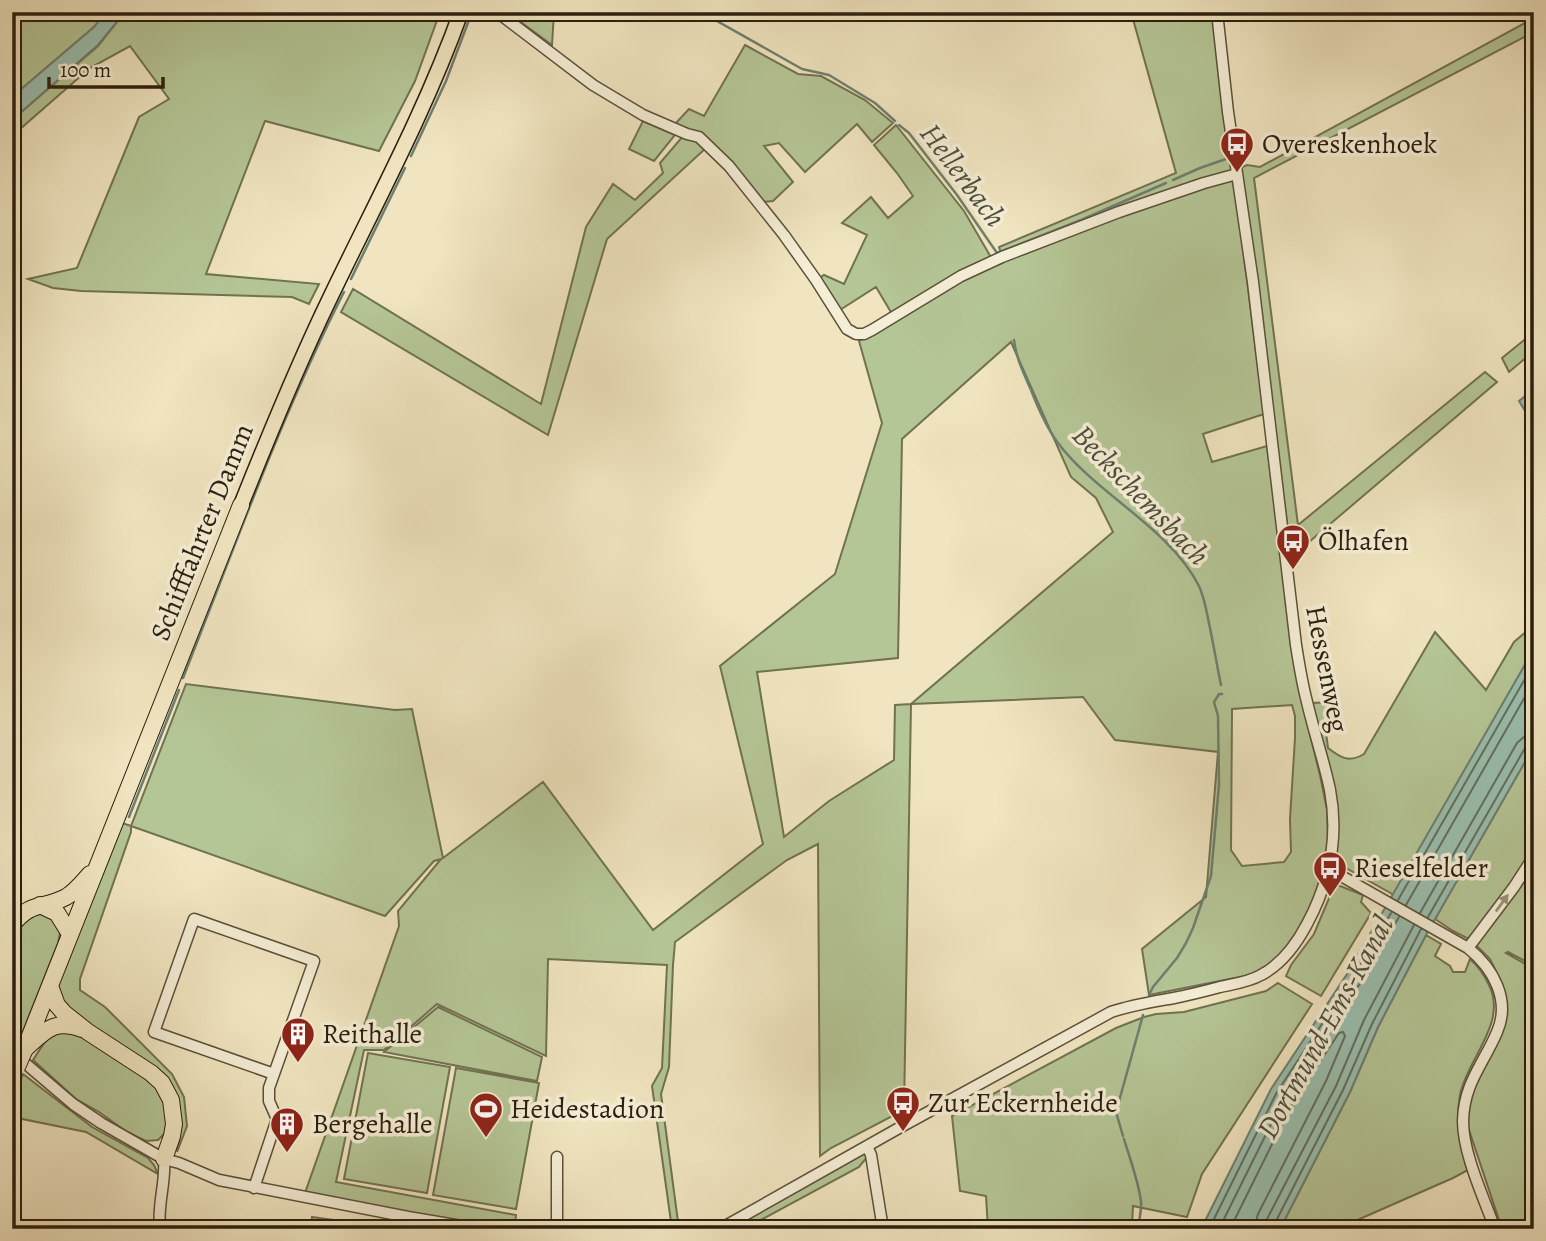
<svg xmlns="http://www.w3.org/2000/svg" width="1546" height="1241" viewBox="0 0 1546 1241" font-family="Alegreya,serif">
  <style>
    .green { fill: #b5c696; stroke: #707252; stroke-width: 2; fill-rule: evenodd }
    .water { fill: #9abfaf; stroke: #6e7f6f; stroke-width: 2 }
    .lines { fill: none; stroke-linecap: round; stroke-linejoin: round }
    .shore { stroke: #626f5e; stroke-width: 2 }
    .stream { stroke: #6e7f6f; stroke-width: 2.5 }
    .minor-casing { stroke: #5c503a; stroke-width: 13 }
    .major-casing { stroke: #2b1f0e; stroke-width: 17 }
    .highway-casing { stroke: #2b1f0e; stroke-width: 18 }
    .minor { stroke: #f5eed6; stroke-width: 10 }
    .major { stroke: #f0e5c0; stroke-width: 14 }
    .highway { stroke: #f0e5c0; stroke-width: 16 }
    .highway-bridge-casing { stroke: #2b1f0e; stroke-width: 18; stroke-linecap: butt }
    .highway-bridge { stroke: #f0e5c0; stroke-width: 16 }
    .oneway { fill: #9a917c }
    .labels { text-anchor: middle; dominant-baseline: central; stroke-width: 7; stroke-linejoin: round; paint-order: stroke }
    .poi-label { font-size: 28px; fill: #2b1f0e; stroke: #f5eed6; text-anchor: start }
    .street-label { font-size: 28px; fill: #2b1f0e; stroke: #f5eed6 }
    .water-label { font-size: 30px; font-style: italic; fill: #4c4f3e; stroke: #f5eed6 }
  </style>
  <rect width="100%" height="100%" fill="#f0e5c0"/>
  <filter id="stains"><feTurbulence type="fractalNoise" baseFrequency=".00286" numOctaves="4"/><feColorMatrix values="0 0 0 0 .2 0 0 0 0 .09 0 0 0 0 .02 0 0 0 .5 -.17"/></filter>
  <radialGradient id="worn" r=".72"><stop offset=".6" stop-color="#630" stop-opacity="0"/><stop offset="1" stop-color="#630" stop-opacity=".3"/></radialGradient>
  <path class="green" d="M12,12H106L94,27L12,97Z
    M125,12H440L415,81L379,151L265,121L206,274L319,284L309,304L292,297L81,291L53,288L28,279L77,268L139,117L169,99L130,46L90,68L12,136V120L98,46Z
    M507,12H554L552,45Z
    M1131,12H1212L1233,170L1001,253L999,247L1176,173Z
    M1534,18V32L1254,178L1298,525L1485,372L1497,382L1309,542L1291,554L1240,168L1247,165L1260,167Z
    M745,45L798,74L821,76L865,100L893,123L872,142L857,124L805,172L779,143L764,146L793,182L773,201L761,202L732,165L673,126L689,109L704,116Z
    M643,121L675,135L654,161L629,149Z
    M896,125L964,211L992,259L892,314L876,287L840,310L818,279L824,275L844,284L867,235L842,223L871,197L888,218L913,196L897,173L874,145Z
    M683,136L697,139L706,148L607,239L548,435L341,312L353,289L541,404L586,227L613,184L635,200L663,173L660,163Z
    M1234,178L1264,414L1203,434L1212,462L1267,446L1302,703L1320,775L1327,810L1328,840L1323,871L1310,908L1282,958L1265,972L1149,995L1142,949L1206,897L1218,752L1115,740L1083,697L911,704L904,1110L831,1148L820,1156L818,844L787,860L675,942L673,965L669,1067L661,1094L679,1229H672L652,1086L662,1068L667,965L548,959L546,1056L437,1004L384,1050H364L336,1182L516,1215L515,1223L538,1229H498L305,1193L399,926L398,911L441,859L434,861L385,916L131,826V832L80,979V990L105,1007L172,1074L184,1097L187,1126L177,1152L180,1135L174,1096L63,1007L58,983L122,823L131,826L186,684L395,710L412,709L443,858L543,782L653,930L763,844L720,666L835,574L882,423L859,341L964,279L1004,260L1120,216ZM1011,342L1071,477L1096,498L1113,532L911,704L895,705L894,760L829,801L784,837L757,672L898,658L902,439ZM1292,705L1295,716V738L1290,819L1291,852L1284,862L1242,866L1231,850L1232,709Z
    M1534,332V351L1509,372L1502,358Z
    M1534,625V649L1394,895L1337,863V845L1311,703L1336,702L1337,716L1326,732L1328,748C1341,758 1349,763 1364,754L1435,632L1486,690L1514,642Z
    M1534,746V966L1508,952L1506,953L1534,969V1229H1502L1466,1121L1474,1085L1505,1002L1501,981L1490,959L1471,940L1453,931L1435,919Z
    M1335,884L1363,895L1361,902L1371,913L1321,996L1286,976L1291,965L1314,934Z
    M42,912L51,915L60,933L58,943L23,1031L15,1043L12,1037V936L24,920Z
    M1426,935L1441,944L1435,956L1450,966L1453,972H1465L1470,959C1479,967 1484,974 1489,985C1508,1023 1467,1059 1460,1095C1455,1122 1461,1145 1468,1170L1453,1178L1337,1229H1280L1350,1092L1378,1027Z
    M1278,983L1312,1004L1202,1174L1187,1217L1133,1206L1132,1224L1134,1229H988L986,1196L960,1191L952,1116L1116,1028L1144,1017L1156,1014L1184,1012L1266,991Z
    M438,1007L542,1057L537,1081L384,1052Z
    M70,1031L86,1037L151,1079L166,1103L167,1121L165,1133L158,1140L146,1141L127,1132L99,1112L76,1099L33,1060C45,1042 47,1033 70,1031Z
    M368,1053L450,1067L427,1193L344,1179Z
    M456,1068L539,1083L516,1209L433,1195Z
    M23,1074L92,1127L148,1158L154,1165L158,1174L86,1132L17,1118L12,1130V1100Z
    M862,1153L868,1156L859,1167L744,1229H726Z
    M312,1217L356,1223L355,1229H311Z"/>
  <path class="water" d="M106,12H125L98,45L12,120V97L94,27Z
    M1534,389V426L1519,401Z
    M1534,649V746L1426,935L1378,1027L1350,1092L1280,1229H1201L1271,1089L1347,974Z"/>
  <g class="lines">
    <path class="shore" d="M1398,900L1534,663
      M1406,905L1534,681
      M1420,913L1517,743L1525,736L1534,735
      M1428,917L1525,748L1528,744H1534
      M1209,1229L1277,1092L1353,977L1391,913
      M1219,1229L1285,1096L1361,982L1399,917
      M1230,1229L1293,1102L1339,1033L1343,1032L1345,1036L1326,1081L1258,1214L1254,1229
      M1265,1229L1267,1219L1336,1086L1364,1020L1414,925
      M1274,1229L1275,1223L1343,1090L1372,1024L1421,929"/>
    <path class="stream" d="M701,12L802,69L829,75L875,103L895,121
      M899,125L909,133L957,195L997,253L1081,220L1166,183
      M411,156L446,81L472,12
      M1173,180L1200,168L1226,159
      M351,279L405,168
      M1014,340C1016,358 1024,374 1031,390C1038,408 1046,427 1058,443C1096,494 1170,528 1199,586C1205,599 1207,614 1210,628C1214,647 1217,666 1221,685
      M183,678C234,549 281,416 344,292
      M129,817L179,690
      M1150,993L1153,987L1177,958L1186,943L1193,928L1211,876L1219,785L1218,716L1214,702L1219,694H1222
      M1123,1136L1116,1112L1143,1015
      M1124,1139C1130,1159 1138,1180 1141,1201C1142,1212 1138,1220 1139,1229"/>
    <g class="minor-casing">
      <path id="minor" d="M497,12L593,85L643,115L687,134L699,137L729,166L784,235L816,280L847,329L856,334H864L872,330L961,276L1002,257L1119,212L1204,183L1237,174
        M1328,872L1343,877L1468,948C1493,968 1511,1000 1497,1032C1483,1065 1464,1083 1463,1121C1463,1154 1484,1198 1495,1229
        M1468,948L1514,887L1534,856
        M12,1052L73,1104L101,1123L164,1159L179,1163L219,1180L408,1217L479,1229
        M867,1146L871,1155L883,1229
        M557,1157V1229
        M254,1188L277,1119L269,1101V1088L314,961L194,919L154,1032L274,1074
        M160,1229C157,1205 166,1183 164,1159
        M720,1229L899,1128L1111,1012C1132,1005 1152,1002 1174,998C1189,995 1205,991 1220,987C1234,984 1249,982 1261,975C1282,964 1296,945 1307,924C1329,883 1339,837 1330,790C1324,761 1314,732 1307,702C1302,683 1299,664 1296,645L1253,282L1228,112L1217,12"/>
    </g>
    <g class="major-casing">
      <path id="major" d="M241,505C269,435 297,366 330,298C375,204 425,112 461,12"/>
    </g>
    <g class="highway-casing">
      <path id="highway" d="M40,905L57,913L70,934
        M12,925C32,900 41,910 66,897C75,892 83,882 90,874
        M50,986L57,1005L64,1013L88,1032L151,1073L162,1083L171,1100L174,1124L172,1136L164,1159
        M26,1048C46,1030 54,1019 82,1029
        M24,1051L241,505"/>
    </g>
    <use href="#minor" class="minor"/>
    <use href="#major" class="major"/>
    <use href="#highway" class="highway"/>
    <g class="highway-bridge-casing">
      <path id="highway-bridge" d="M17,1067L24,1051"/>
    </g>
    <use href="#highway-bridge" class="highway-bridge"/>
  </g>
  <defs><path id="oneway-solid" d="M-6-.8H1V-3.2L6.5 0L1 3.2V.8H-6Z" transform="scale(1.75)"/></defs>
  <use class="oneway" href="#oneway-solid" transform="translate(1502 903) rotate(-54)"/>
  <defs>
    <g id="bus-pin" transform="scale(1.75)"><path d="M0 17L-7.5 6A9.5 9.5 0 1 1 7.5 6Z" fill="#8f2418" stroke="#f5eed6"/><path d="M-5-6H5V4H4V6H2V4H-2V6H-4V4H-5ZM-3.5-4V0h7V-4ZM-3.5 1.2v1.5H-2V1.2ZM2 1.2v1.5H3.5V1.2Z" fill="#fff"/></g>
    <g id="building-pin" transform="scale(1.75)"><path d="M0 17L-7.5 6A9.5 9.5 0 1 1 7.5 6Z" fill="#8f2418" stroke="#f5eed6"/><path d="M-4-6H4V6H1V3H-1V6H-4ZM-2.5-4.3h1.7v1.8h-1.7ZM.8-4.3h1.7v1.8H.8ZM-2.5-1h1.7V.8h-1.7ZM.8-1h1.7V.8H.8Z" fill="#fff"/></g>
    <g id="stadium-pin" transform="scale(1.75)"><path d="M0 17L-7.5 6A9.5 9.5 0 1 1 7.5 6Z" fill="#8f2418" stroke="#f5eed6"/><path d="M0-5a6.5 5 0 1 0 0 10a6.5 5 0 1 0 0-10ZM-3.5-1.8h7v3.6h-7Z" fill="#fff"/></g>
  </defs>
  <g fill-rule="evenodd">
    <use href="#bus-pin" x="1237" y="144"/>
    <use href="#bus-pin" x="1293" y="541"/>
    <use href="#bus-pin" x="1330" y="868"/>
    <use href="#building-pin" x="298" y="1034"/>
    <use href="#bus-pin" x="903" y="1103"/>
    <use href="#stadium-pin" x="486" y="1109"/>
    <use href="#building-pin" x="287" y="1124"/>
  </g>
  <g class="labels">
    <g class="poi-label">
      <text x="1262" y="144">Overeskenhoek</text>
      <text x="1318" y="541">Ölhafen</text>
      <text x="1354" y="868">Rieselfelder</text>
      <text x="322" y="1034">Reithalle</text>
      <text x="928" y="1103">Zur Eckernheide</text>
      <text x="510" y="1109">Heidestadion</text>
      <text x="312" y="1124">Bergehalle</text>
    </g>
    <g class="street-label">
      <text transform="translate(202 532) rotate(-68)">Schifffahrter Damm</text>
      <text transform="translate(1327 669) rotate(79)">Hessenweg</text>
    </g>
    <g class="water-label">
      <text transform="translate(963 175) rotate(53)">Hellerbach</text>
      <text transform="translate(1141 495) rotate(46)">Beckschemsbach</text>
      <text transform="translate(1325 1027) rotate(-61)">Dortmund-Ems-Kanal</text>
    </g>
  </g>
  <rect width="1546" height="1241" fill="none" stroke="#f0e5c0" stroke-width="42"/>
  <rect x="14" y="14" width="1518" height="1213" fill="none" stroke="#2b1f0e" stroke-width="3.5"/>
  <rect x="21" y="21" width="1504" height="1199" fill="none" stroke="#2b1f0e" stroke-width="2"/>
  <path d="M49 77v10h114v-10" fill="none" stroke="#2b1f0e" stroke-width="3.5"/>
  <text x="60" y="77" font-size="21" fill="#2b1f0e" stroke="#f5eed6" stroke-width="5" paint-order="stroke">100 m</text>
  <rect width="100%" height="100%" filter="url(#stains)"/>
  <rect width="100%" height="100%" fill="url(#worn)"/>
</svg>
